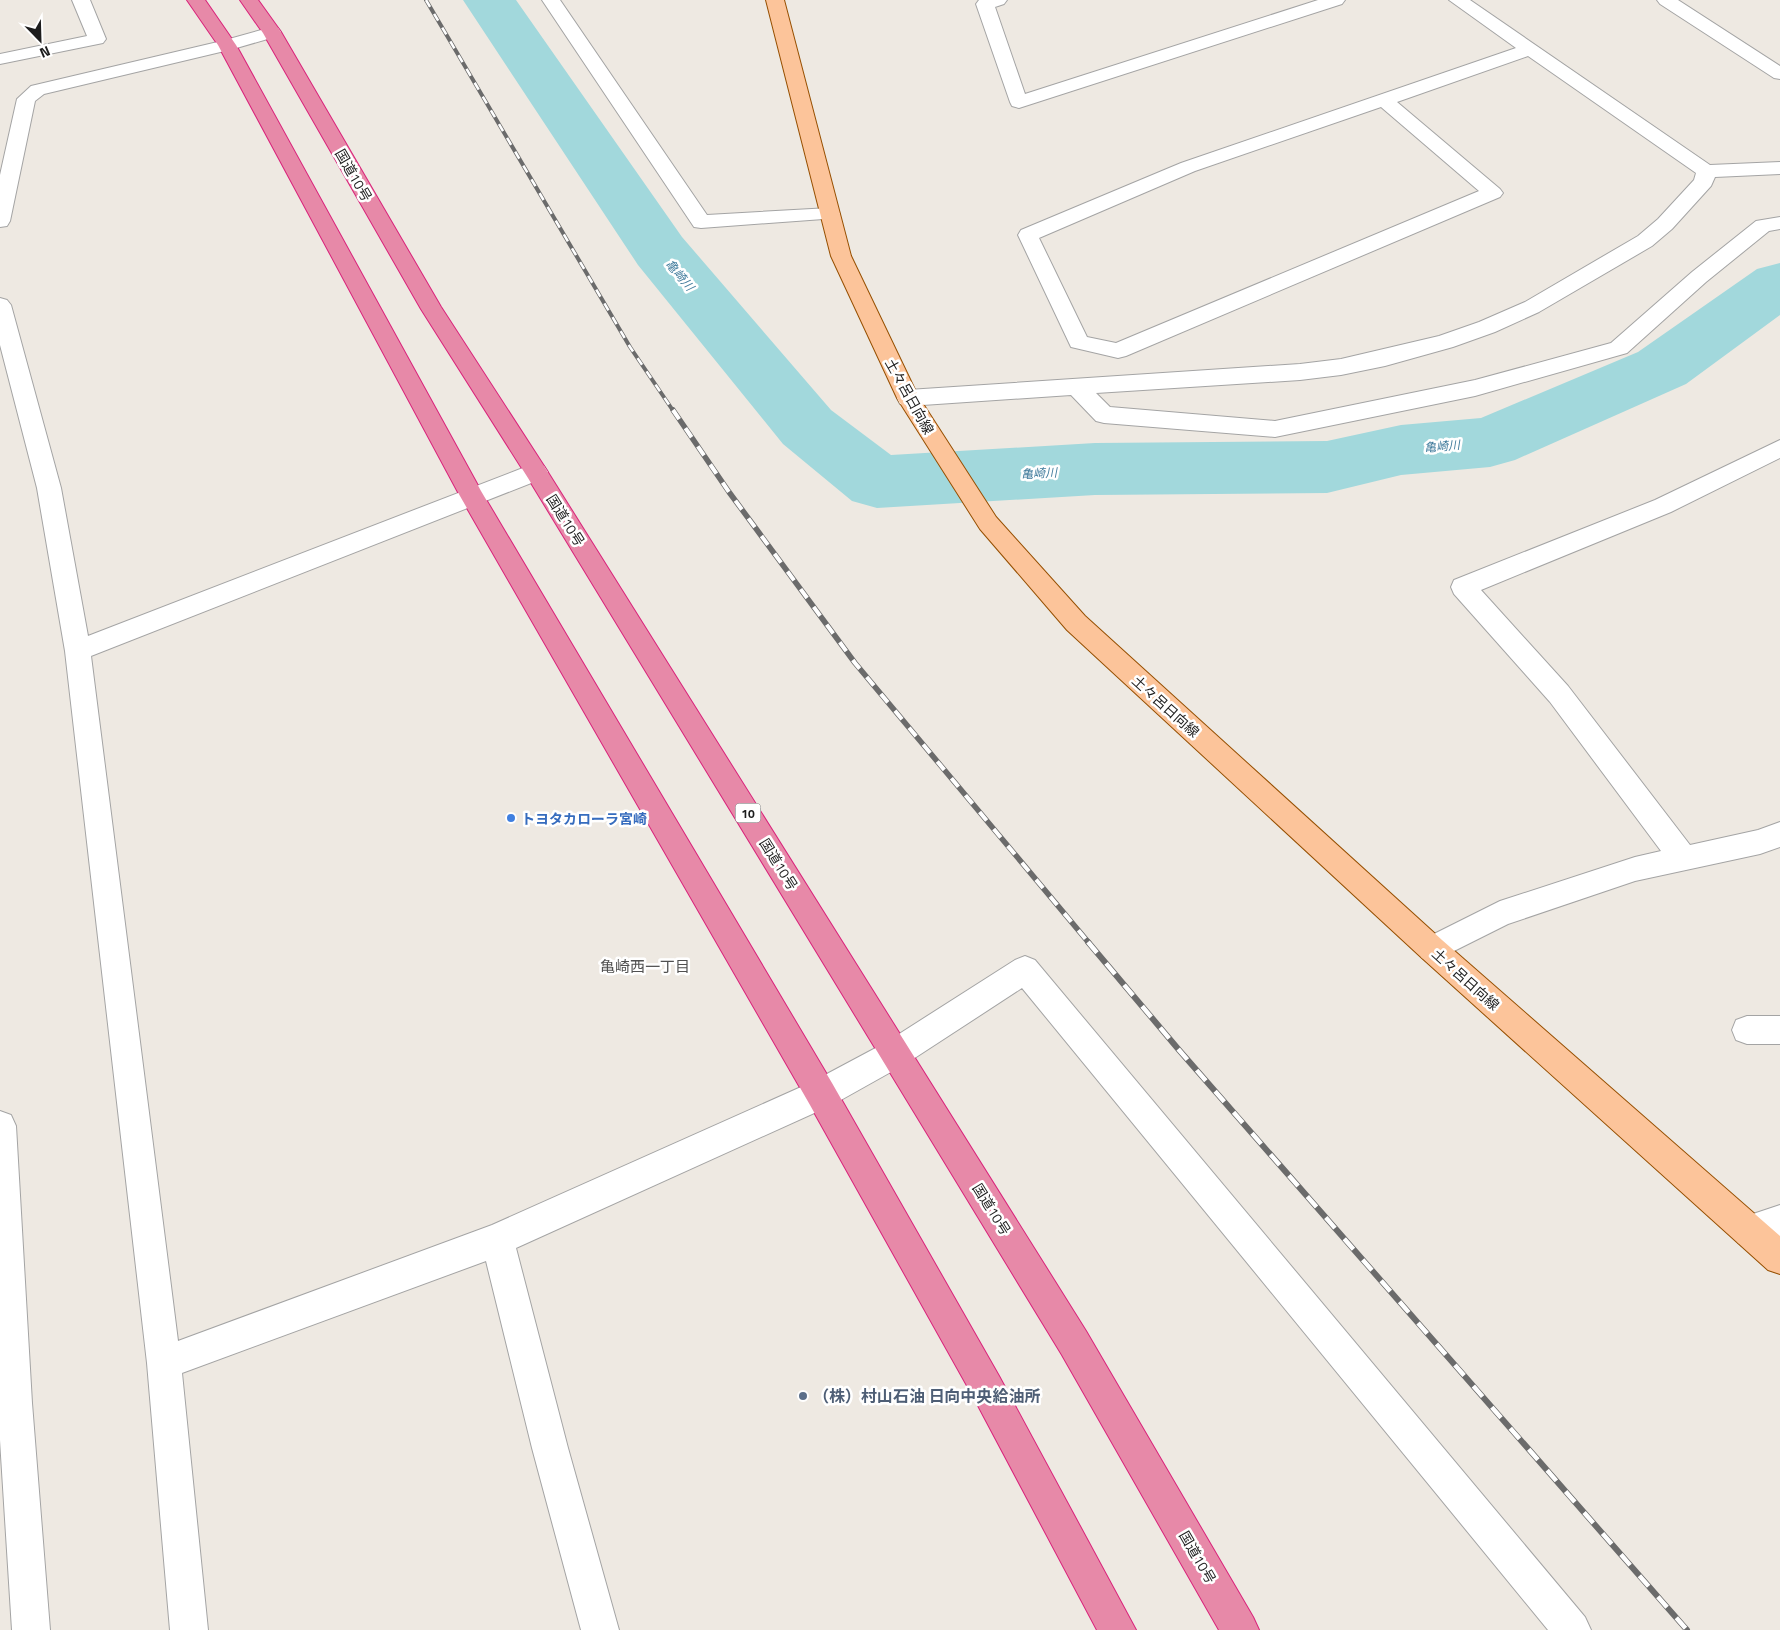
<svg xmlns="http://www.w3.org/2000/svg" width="1780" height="1630" viewBox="0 0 1780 1630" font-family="'Titillium Web','Noto Sans JP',sans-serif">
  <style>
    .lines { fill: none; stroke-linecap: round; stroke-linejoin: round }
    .river { fill: #a2d8dc; fill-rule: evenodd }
    .minor-casing { stroke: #a4a4a4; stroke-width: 2 }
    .major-casing { stroke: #964f00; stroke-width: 2 }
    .highway-casing { stroke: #d9237b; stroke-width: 2 }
    .minor { fill: #fff; fill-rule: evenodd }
    .major { fill: #fcc49a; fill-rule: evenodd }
    .highway { fill: #e789a8; fill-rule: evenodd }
    .rail-far2-casing { stroke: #6b6b6b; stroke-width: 4 }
    .rail-far1-casing { stroke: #6b6b6b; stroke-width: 5.5 }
    .rail-casing { stroke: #6b6b6b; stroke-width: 6 }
    .rail-far2 { stroke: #fff; stroke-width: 2.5; stroke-dasharray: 8; stroke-linecap: butt }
    .rail-far1 { stroke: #fff; stroke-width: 4; stroke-dasharray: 11; stroke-linecap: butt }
    .rail { stroke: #fff; stroke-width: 4.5; stroke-dasharray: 14; stroke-linecap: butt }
    .shop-dot { fill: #3f7fe0; stroke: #fff; stroke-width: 2 }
    .service-dot { fill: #5c6f8a; stroke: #fff; stroke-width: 2 }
    .labels { text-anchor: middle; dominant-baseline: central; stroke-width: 5; stroke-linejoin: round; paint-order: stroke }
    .far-water-label { font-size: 12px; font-style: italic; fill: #437d9d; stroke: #fff }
    .shield { fill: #fff; stroke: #616161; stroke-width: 1 }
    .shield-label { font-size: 12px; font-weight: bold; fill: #1d1d1d }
    .street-label { font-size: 14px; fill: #1d1d1d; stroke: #fff }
    .shop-label { font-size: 14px; font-weight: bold; fill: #366cbe; stroke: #fff; text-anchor: start }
    .neighbourhood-label { font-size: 15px; fill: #505050; stroke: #fff }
    .near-service-label { font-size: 16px; font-weight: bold; fill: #4e5e75; stroke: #fff; text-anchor: start }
  </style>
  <rect width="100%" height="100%" fill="#eee9e2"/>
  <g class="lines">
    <path class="river" d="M463,0H516L682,237L831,410L891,455L1095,443L1327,441L1401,425L1481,418L1638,352L1757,269L1780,263V315L1686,384L1515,460L1490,467L1401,475L1327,493L1095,495L877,508L852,501L783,444L638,265Z"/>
    <g class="minor-casing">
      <path id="minor" d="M72,0H90L106,39L103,43L0,64V54L87,36Z
        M542,0H560L707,215L830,208L837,210L840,214L837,218L701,228L694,227Z
        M979,0H1007L1004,4L995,7L1025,94L1318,0H1345L1342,4L1019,108L1012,106L1010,102L976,4Z
        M1449,0H1470L1710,165L1780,162V174L1715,177L1711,186L1672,229L1652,246L1539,312L1495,332L1453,347L1385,366L1341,375L1300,380L1096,393L1110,407L1275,421L1475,380L1611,343L1692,272L1756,221L1780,217V229L1769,231L1706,282L1627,353L1475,396L1275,437L1104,423L1096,421L1071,395L908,406L900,404L897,398L900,392L908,390L1300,364L1341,359L1439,336L1479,322L1525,302L1638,236L1658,219L1694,180L1696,173L1528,56L1397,102L1500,189L1503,193L1500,197L1126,356L1118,358L1071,347L1018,235L1021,230L1181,163L1516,48ZM1381,107L1479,191L1116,343L1087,337L1039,238L1195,171Z
        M1657,0H1678L1780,66V79L1774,78L1660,4Z
        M272,27L278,28L281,32L278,36L233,49L44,94L35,101L10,221L7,226L0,227V175L17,99L31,86L222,41Z
        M0,298L7,300L11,305L61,488L88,636L528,466L536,463L544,466L548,472L544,478L91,656L178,1341L492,1225L810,1083L885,1043L1015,960L1025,956L1035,960L1585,1617L1591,1630H1548L1022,988L907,1063L832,1105L516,1248L568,1448L619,1630H581L532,1448L486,1261L182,1373L208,1630H170L147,1363L65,651L37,488L0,345Z
        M1780,440V458L1671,512L1481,590L1568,686L1690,845L1758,830L1780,822V847L1760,854L1635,881L1508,924L1432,962L1422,958L1417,949L1422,940L1500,901L1635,857L1661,851L1550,702L1454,594L1451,587L1454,580L1655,500Z
        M1747,1016H1780V1044H1747L1736,1040L1732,1030L1736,1020Z
        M0,1111L11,1115L16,1126L32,1403L50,1630H12L0,1440Z
        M1780,1205V1237L1750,1247L1738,1243L1734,1231L1738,1219Z"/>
    </g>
    <g class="major-casing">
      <path id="major" d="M766,0H784L851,256L918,396L996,517L1085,616L1442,940L1780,1236V1274L1768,1270L1422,958L1067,630L980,529L897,398L831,256Z"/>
    </g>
    <g class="highway-casing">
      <path id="highway" d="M187,0H205L236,45L481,491L832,1083L999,1376L1136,1630H1097L975,1400L810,1105L460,496L218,45Z
        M240,0H258L281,32L441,307L544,466L1086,1331L1253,1617L1259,1630H1219L1062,1355L528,478L421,309L263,33Z"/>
    </g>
    <use href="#minor" class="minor"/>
    <use href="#major" class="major"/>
    <use href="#highway" class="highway"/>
    <g class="rail-far2-casing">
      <path id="rail-far2" d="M426,0L630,347L674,412"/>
    </g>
    <g class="rail-far1-casing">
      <path id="rail-far1" d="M673,410L729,492L855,663L1089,943"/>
    </g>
    <g class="rail-casing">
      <path id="rail" d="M1088,942L1179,1050L1687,1630"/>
    </g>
    <use href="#rail-far2" class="rail-far2"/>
    <use href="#rail-far1" class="rail-far1"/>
    <use href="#rail" class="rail"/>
  </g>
  <circle class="shop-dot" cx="511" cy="818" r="5"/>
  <circle class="service-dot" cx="803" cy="1396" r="5"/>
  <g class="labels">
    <g class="far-water-label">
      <text transform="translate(680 275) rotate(50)">亀崎川</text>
      <text transform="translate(1442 446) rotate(-5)">亀崎川</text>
      <text transform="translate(1039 473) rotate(-3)">亀崎川</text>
    </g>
    <rect class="shield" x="735.5" y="803.5" width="25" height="19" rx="4"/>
    <g class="shield-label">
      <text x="748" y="813">10</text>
    </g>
    <g class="street-label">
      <text transform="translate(354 175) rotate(60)">国道10号</text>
      <text transform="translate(910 396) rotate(61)">土々呂日向線</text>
      <text transform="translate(566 520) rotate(58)">国道10号</text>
      <text transform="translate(1166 706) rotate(42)">土々呂日向線</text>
      <text transform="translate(779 864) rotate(58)">国道10号</text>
      <text transform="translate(1466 979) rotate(42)">土々呂日向線</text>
      <text transform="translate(992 1209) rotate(58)">国道10号</text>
      <text transform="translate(1198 1557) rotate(60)">国道10号</text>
    </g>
    <g class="shop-label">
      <text x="521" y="818">トヨタカローラ宮崎</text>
    </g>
    <g class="neighbourhood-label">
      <text x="645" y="966">亀崎西一丁目</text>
    </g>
    <g class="near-service-label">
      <text x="813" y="1396">（株）村山石油 日向中央給油所</text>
    </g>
  </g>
  <g transform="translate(40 40) rotate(157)" stroke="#ffffff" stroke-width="4" paint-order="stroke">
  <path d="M0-4L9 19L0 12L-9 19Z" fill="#1d1d1d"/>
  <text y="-8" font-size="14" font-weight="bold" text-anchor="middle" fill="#1d1d1d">N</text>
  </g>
</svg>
